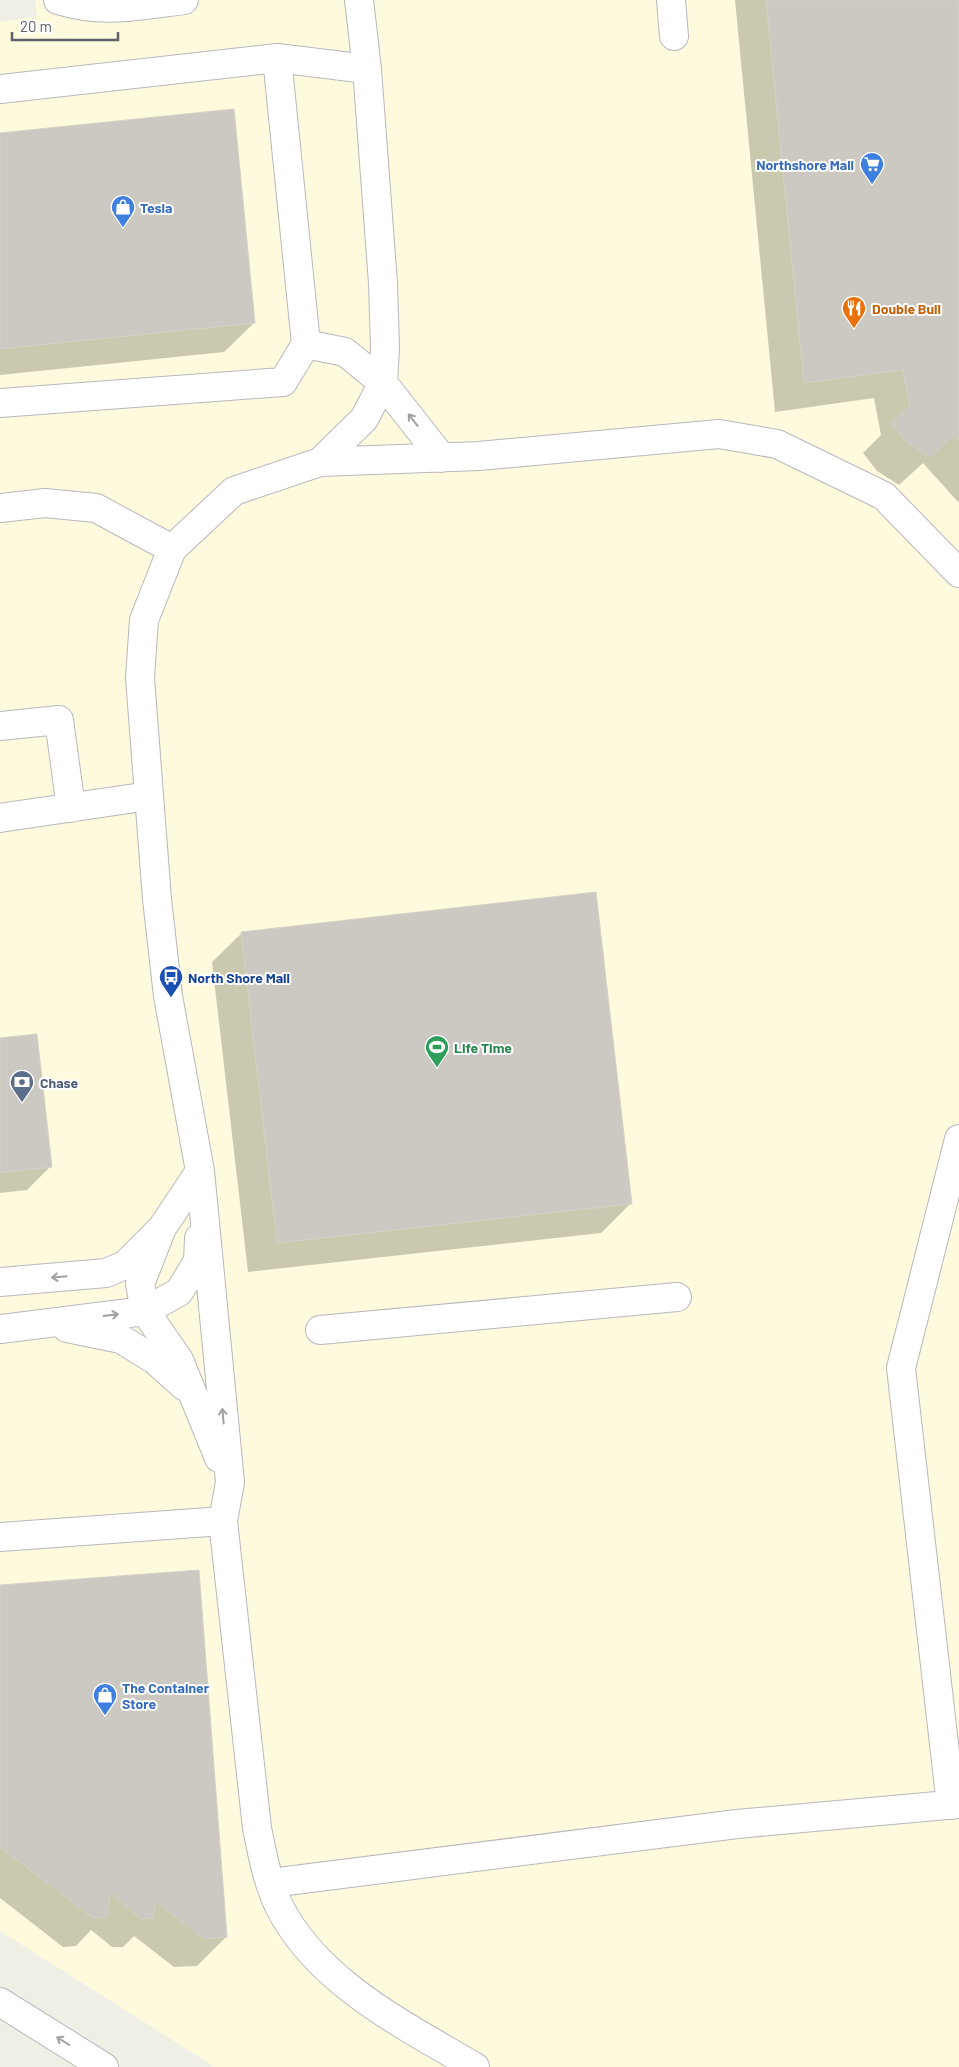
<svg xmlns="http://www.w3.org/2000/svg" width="959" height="2067" viewBox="0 0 959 2067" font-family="Barlow,sans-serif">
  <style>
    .commercial { fill: #fefadd }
    .shadow { fill: #0003 }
    .building { fill: #ccc9c3; stroke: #d5d2c4 }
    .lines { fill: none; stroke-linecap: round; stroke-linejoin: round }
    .minor-casing { stroke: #b7b8bd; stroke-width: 30 }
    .minor { stroke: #fff; stroke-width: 28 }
    .oneway { stroke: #9ea0a4 }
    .labels { text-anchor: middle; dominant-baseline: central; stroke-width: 4; stroke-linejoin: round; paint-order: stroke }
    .shop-label { font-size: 14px; font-weight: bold; fill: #366cbe; stroke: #fff; text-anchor: start }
    .food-label { font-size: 14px; font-weight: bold; fill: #c56008; stroke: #fff; text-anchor: start }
    .transit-label { font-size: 14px; font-weight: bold; fill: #164399; stroke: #fff; text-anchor: start }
    .leisure-label { font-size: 14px; font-weight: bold; fill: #27864d; stroke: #fff; text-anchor: start }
    .service-label { font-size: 14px; font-weight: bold; fill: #4e5e75; stroke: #fff; text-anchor: start }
  </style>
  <rect width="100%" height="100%" fill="#f0efe6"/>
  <path class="commercial" d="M35,0H959V2067H215L0,1931V22L37,16Z"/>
  <path class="shadow" d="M735,0H959V503L923,463L899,485L877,471L863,453L881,435L874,398L775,412Z
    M0,135L254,323L224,352L0,375Z
    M242,933L631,1203L601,1233L248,1272L212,962Z
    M0,1040L50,1167L27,1190L0,1193Z
    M0,1586L226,1937L197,1966L174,1967L134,1936L123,1947H112L91,1930L76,1946L63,1947L0,1898Z"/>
  <path class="building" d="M766,0H959V441L953,435L930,457L906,442L892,423L910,406L903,370L804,383Z
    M234,109L255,323L0,349V133Z
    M596,892L632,1204L277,1243L241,932Z
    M37,1034L52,1167L0,1173V1038Z
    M199,1570L227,1937L204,1939L156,1902L153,1918L141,1919L111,1893L107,1917L93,1918L0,1847V1585Z"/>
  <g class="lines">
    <g class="minor-casing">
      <path id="minor" d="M58,0C102,14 139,6 184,0
        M359,0L367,69L383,283L385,348L383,383L364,419L320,462L234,491L172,549L144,620L140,678L157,899L168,996L200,1171L230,1482L223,1521L257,1828C262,1853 267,1880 278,1904C316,1982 404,2025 475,2067
        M671,0L674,36
        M277,58L367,69
        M0,89L277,58L306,344L283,382L0,403
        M306,344L345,352L383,383L442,458
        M320,462L479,456L719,434L777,444L884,496L959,573
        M0,508L45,503L96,508L172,549
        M0,726L59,720L71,808
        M0,818L149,796
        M162,1228L140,1284L145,1311L179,1360L219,1458
        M0,1282L106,1273L125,1265L162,1228L200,1171
        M67,1328L121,1339L155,1360L184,1386
        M0,1329L145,1311L179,1292L198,1261L199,1238
        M320,1330L677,1297
        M0,1537L223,1521
        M951,1805L901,1368L959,1139
        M271,1883L737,1824L959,1804
        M0,2002L104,2067"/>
    </g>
    <use href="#minor" class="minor"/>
  </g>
  <defs><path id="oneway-shaft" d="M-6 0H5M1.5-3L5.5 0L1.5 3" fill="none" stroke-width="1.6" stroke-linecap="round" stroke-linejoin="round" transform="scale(1.25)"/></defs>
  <g class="oneway">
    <use href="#oneway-shaft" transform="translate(413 420) rotate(-128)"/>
    <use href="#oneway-shaft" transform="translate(59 1277) rotate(175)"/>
    <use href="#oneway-shaft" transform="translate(111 1315) rotate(-7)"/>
    <use href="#oneway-shaft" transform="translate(223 1416) rotate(-95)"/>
    <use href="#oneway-shaft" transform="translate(63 2041) rotate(-148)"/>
  </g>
  <defs>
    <g id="supermarket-pin" transform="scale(1.25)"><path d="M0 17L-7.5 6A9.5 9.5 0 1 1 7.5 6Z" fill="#3f7fe0" stroke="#fff"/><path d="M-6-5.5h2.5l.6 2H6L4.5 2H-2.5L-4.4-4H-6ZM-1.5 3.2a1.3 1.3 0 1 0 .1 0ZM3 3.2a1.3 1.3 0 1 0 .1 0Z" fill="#fff"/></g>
    <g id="shop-pin" transform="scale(1.25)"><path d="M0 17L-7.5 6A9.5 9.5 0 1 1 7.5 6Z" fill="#3f7fe0" stroke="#fff"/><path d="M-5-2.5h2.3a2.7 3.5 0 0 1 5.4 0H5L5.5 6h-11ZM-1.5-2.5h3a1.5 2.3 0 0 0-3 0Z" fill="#fff"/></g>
    <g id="restaurant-pin" transform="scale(1.25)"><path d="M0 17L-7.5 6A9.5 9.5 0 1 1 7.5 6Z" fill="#e8710a" stroke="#fff"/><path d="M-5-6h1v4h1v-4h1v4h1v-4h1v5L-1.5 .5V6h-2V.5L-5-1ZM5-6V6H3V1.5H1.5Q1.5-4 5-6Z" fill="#fff"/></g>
    <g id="bus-pin" transform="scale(1.25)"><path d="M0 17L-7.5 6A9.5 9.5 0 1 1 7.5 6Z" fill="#1a4fb4" stroke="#fff"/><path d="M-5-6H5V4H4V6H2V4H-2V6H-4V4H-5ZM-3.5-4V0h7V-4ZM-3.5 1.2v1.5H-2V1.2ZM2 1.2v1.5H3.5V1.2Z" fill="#fff"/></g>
    <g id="stadium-pin" transform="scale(1.25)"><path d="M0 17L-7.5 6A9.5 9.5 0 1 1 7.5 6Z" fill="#2e9e5b" stroke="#fff"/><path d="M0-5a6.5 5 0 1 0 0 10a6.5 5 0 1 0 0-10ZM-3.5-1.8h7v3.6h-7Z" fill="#fff"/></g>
    <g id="bank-pin" transform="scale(1.25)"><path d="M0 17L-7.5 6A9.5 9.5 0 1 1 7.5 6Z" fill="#5c6f8a" stroke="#fff"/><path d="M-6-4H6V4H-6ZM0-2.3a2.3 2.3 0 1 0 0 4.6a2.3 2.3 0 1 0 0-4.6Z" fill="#fff"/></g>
  </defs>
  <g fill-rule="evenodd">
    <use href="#supermarket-pin" x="872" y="164"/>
    <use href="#shop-pin" x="123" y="207"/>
    <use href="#restaurant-pin" x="854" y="308"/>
    <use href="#bus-pin" x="171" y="977"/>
    <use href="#stadium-pin" x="437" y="1047"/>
    <use href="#bank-pin" x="22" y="1082"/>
    <use href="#shop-pin" x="105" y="1695"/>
  </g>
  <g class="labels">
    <g class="shop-label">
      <text x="854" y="164" text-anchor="end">Northshore Mall</text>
      <text x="140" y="207">Tesla</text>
      <text x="122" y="1687">The Container<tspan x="122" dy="16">Store</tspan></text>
    </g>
    <g class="food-label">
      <text x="872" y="308">Double Bull</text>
    </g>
    <g class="transit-label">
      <text x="188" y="977">North Shore Mall</text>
    </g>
    <g class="leisure-label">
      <text x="454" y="1047">Life Time</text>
    </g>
    <g class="service-label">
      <text x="40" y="1082">Chase</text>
    </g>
  </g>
  <path d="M12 32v8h106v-8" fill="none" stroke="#5e6167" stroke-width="2.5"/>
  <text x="20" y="32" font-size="15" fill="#5e6167" stroke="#ffffff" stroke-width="4" paint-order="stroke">20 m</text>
</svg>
